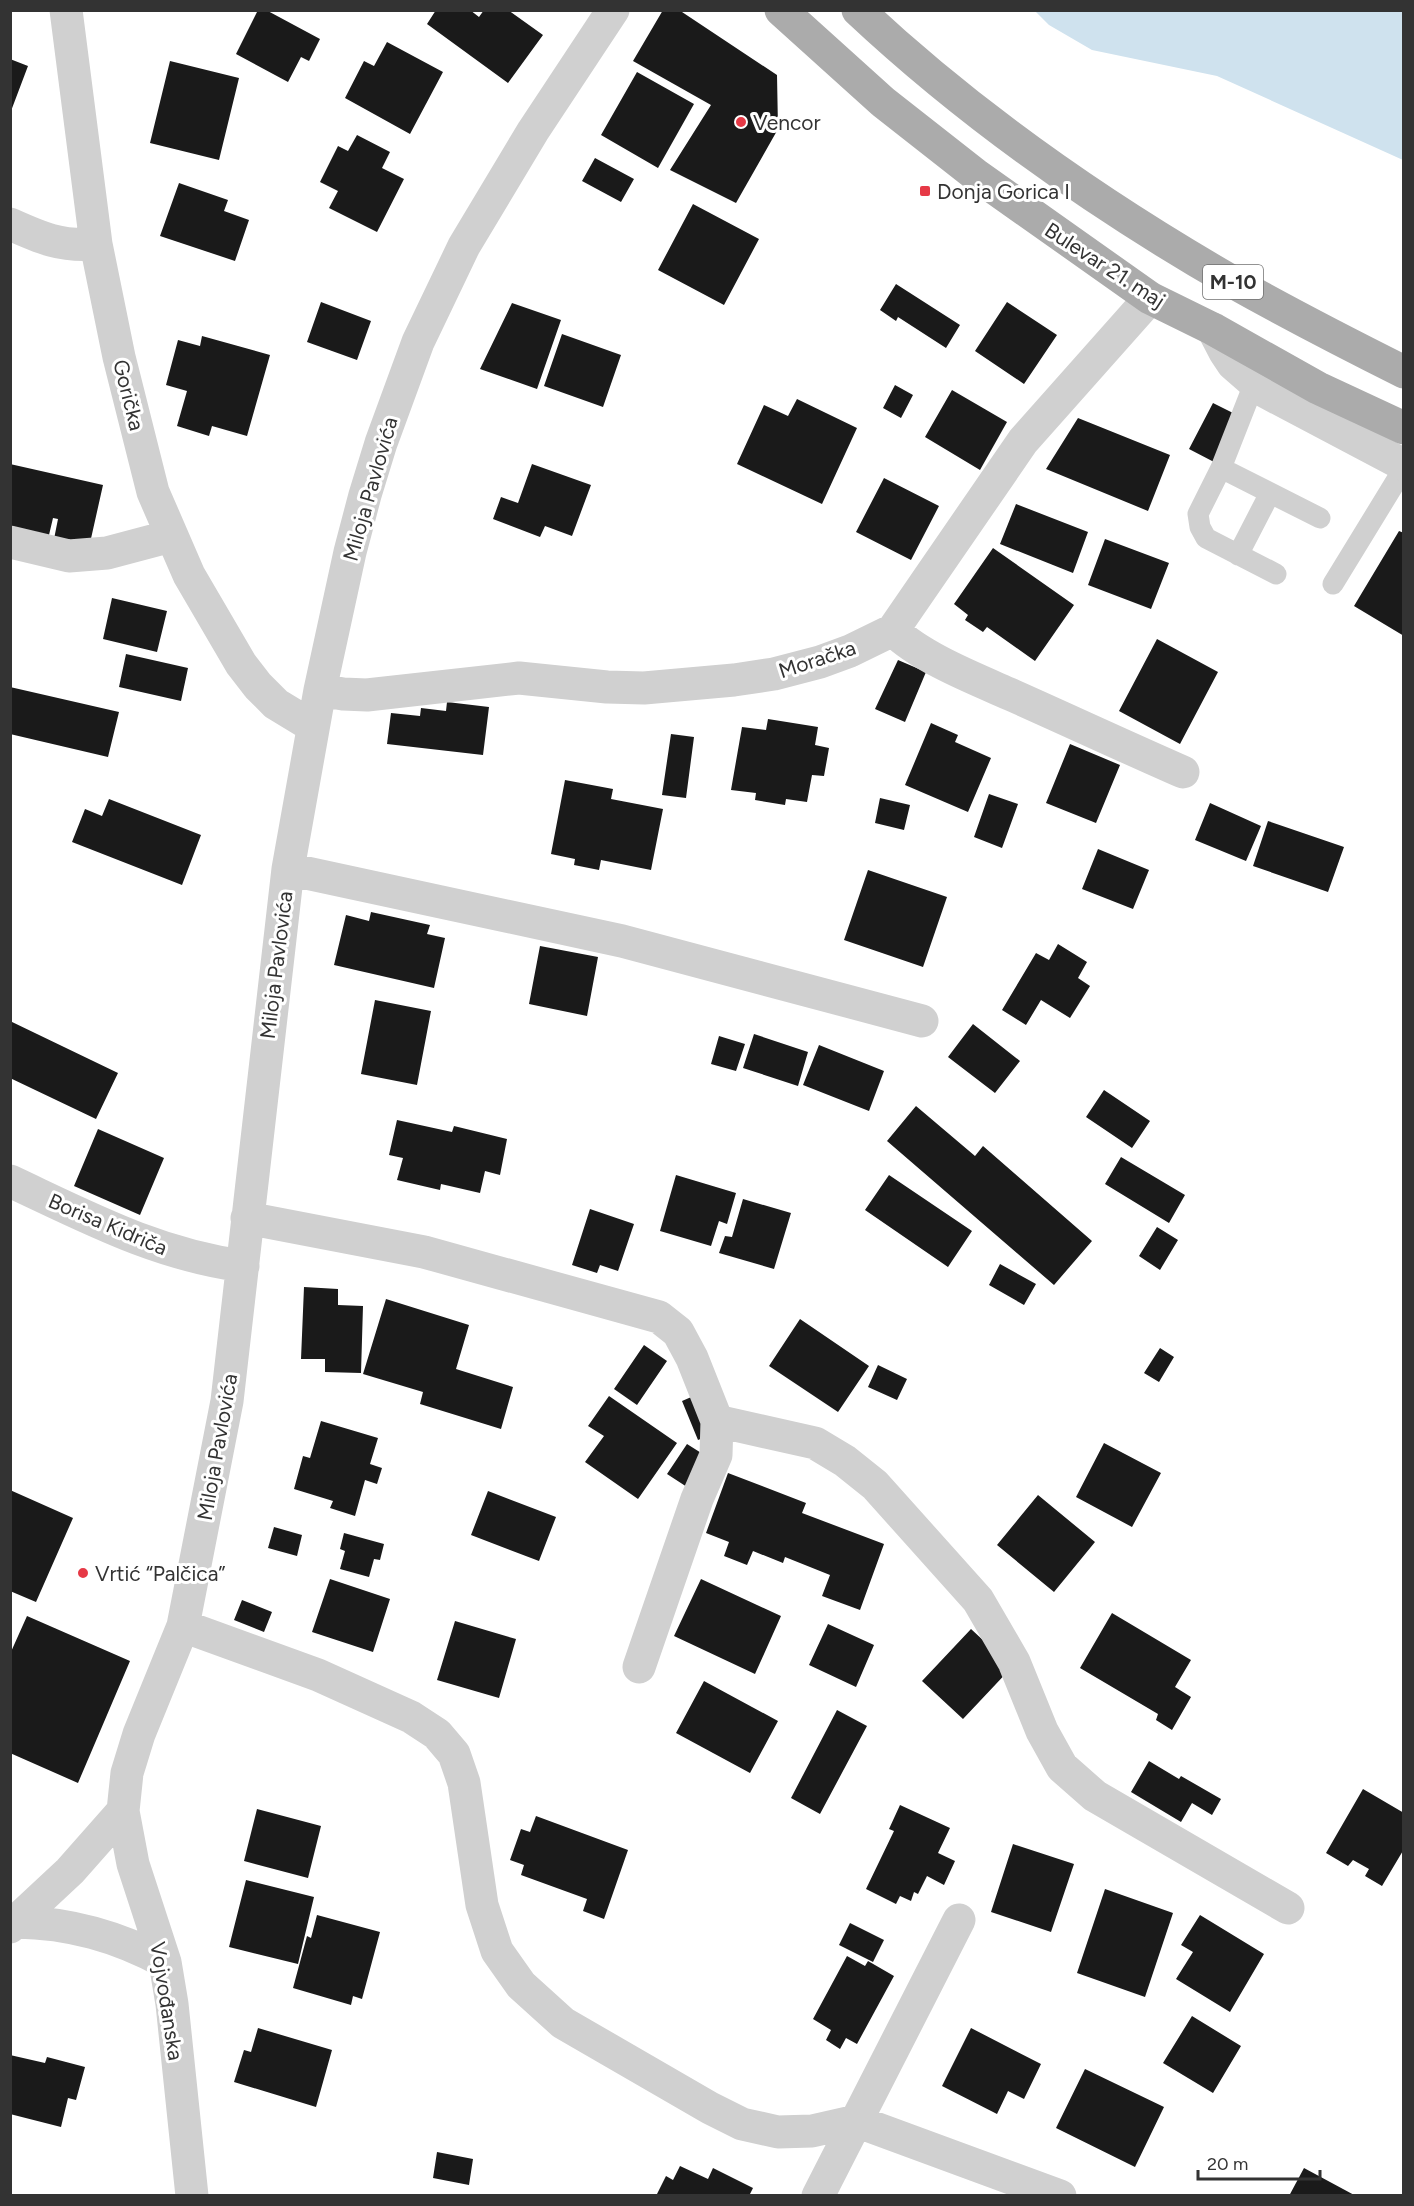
<svg xmlns="http://www.w3.org/2000/svg" width="1414" height="2206" viewBox="0 0 1414 2206" font-family="Figtree,sans-serif">
  <style>
    .water { fill: #cfe2ee }
    .building { fill: #1a1a1a }
    .lines { fill: none; stroke-linecap: round; stroke-linejoin: round }
    .service { stroke: #d0d0d0; stroke-width: 21 }
    .minor { stroke: #d0d0d0; stroke-width: 33 }
    .primary { stroke: #ababab; stroke-width: 33 }
    .poi-dot { fill: #e63946; stroke: #fff; stroke-width: 2 }
    .labels { text-anchor: middle; dominant-baseline: central; stroke-width: 6; stroke-linejoin: round; paint-order: stroke }
    .shield { fill: #fff; stroke: #707070; stroke-width: 1.5 }
    .shield-label { font-size: 20px; font-weight: bold; fill: #333 }
    .poi-label { font-size: 21px; fill: #333; stroke: #fff; text-anchor: start }
    .street-label { font-size: 21px; fill: #333; stroke: #fff }
  </style>
  <rect width="100%" height="100%" fill="#fff"/>
  <path class="water" d="M1035,11H1403V160L1217,76L1092,50L1049,25Z"/>
  <path class="building" d="M258,10H266L320,39L309,61L301,57L288,82L236,54Z
    M436,10H470L479,17L484,10H508L543,35L508,83L427,24Z
    M663,10H679L777,75L778,129L736,203L670,170L711,105L633,61Z
    M387,42L443,72L410,134L345,98L364,61L374,66Z
    M10,59L28,66L11,111H10Z
    M170,61L239,78L219,160L150,143Z
    M637,72L694,104L658,168L601,135Z
    M357,135L390,152L382,168L404,179L377,232L329,208L338,191L320,182L338,146L348,151Z
    M595,158L634,179L621,202L582,181Z
    M179,183L228,200L224,211L249,220L235,261L160,236Z
    M693,204L759,239L724,305L658,270Z
    M896,284L960,325L946,348L898,317L896,321L880,310Z
    M321,302L371,321L357,360L307,342Z
    M1007,302L1057,335L1024,384L975,351Z
    M512,303L561,320L537,389L480,369Z
    M562,334L621,355L603,407L544,386Z
    M202,336L270,355L247,436L212,426L209,436L177,426L187,391L166,385L178,340L200,346Z
    M895,385L913,395L901,418L883,408Z
    M952,390L1007,422L980,470L925,437Z
    M797,399L857,428L822,504L737,464L764,405L788,416Z
    M1213,403L1237,415L1214,462L1189,449Z
    M1078,418L1170,455L1148,511L1046,469Z
    M10,464L103,485L88,552L53,544L58,519L53,518L49,535L10,534Z
    M532,464L591,485L572,536L545,526L540,537L493,519L501,497L518,503Z
    M884,478L939,506L911,560L856,532Z
    M1016,504L1088,532L1073,573L1000,544Z
    M1399,531L1404,533V636L1354,606Z
    M1105,539L1169,563L1151,609L1088,585Z
    M993,548L1074,605L1035,661L987,627L983,632L965,620L968,615L954,604Z
    M112,598L167,611L157,652L103,639Z
    M1157,639L1218,672L1180,744L1119,711Z
    M126,654L188,668L181,701L119,687Z
    M898,660L926,672L905,722L875,709Z
    M10,687L119,712L108,757L10,734Z
    M447,702L489,707L483,755L387,744L391,713L420,716L421,708L446,711Z
    M768,719L818,727L815,745L829,748L824,776L812,775L807,802L786,799L785,805L755,800L756,793L731,790L742,727L766,730Z
    M931,723L958,735L955,742L991,758L968,812L905,785Z
    M671,734L694,737L686,798L662,795Z
    M1070,744L1120,765L1096,823L1046,803Z
    M565,780L613,789L611,799L663,809L651,870L601,860L599,870L574,865L575,859L551,854Z
    M989,794L1018,804L1002,848L974,837Z
    M880,798L910,805L904,830L875,823Z
    M109,799L201,835L182,885L72,842L85,809L102,816Z
    M1210,803L1261,826L1246,861L1195,840Z
    M1268,821L1344,847L1328,892L1253,866Z
    M1098,849L1149,870L1133,909L1082,889Z
    M868,870L947,897L923,967L844,940Z
    M371,912L430,925L427,934L445,938L434,988L334,965L346,915L369,921Z
    M1058,944L1087,962L1078,978L1090,986L1070,1018L1041,1000L1026,1025L1002,1010L1036,953L1049,960Z
    M540,946L598,957L587,1016L529,1004Z
    M375,1000L431,1011L417,1085L361,1074Z
    M10,1021L118,1073L96,1119L10,1078Z
    M973,1024L1020,1061L995,1093L948,1057Z
    M754,1034L808,1052L798,1086L743,1068Z
    M719,1036L745,1044L736,1071L711,1064Z
    M819,1045L884,1071L869,1111L803,1085Z
    M1104,1090L1150,1121L1132,1148L1086,1117Z
    M916,1106L975,1156L983,1146L1092,1241L1054,1285L887,1141Z
    M397,1120L452,1132L454,1126L507,1139L500,1175L485,1171L480,1193L441,1184L440,1190L397,1180L403,1158L389,1155Z
    M98,1129L164,1158L140,1215L74,1186Z
    M1121,1157L1185,1195L1169,1223L1105,1184Z
    M676,1175L736,1193L727,1224L719,1221L711,1246L660,1231Z
    M889,1175L972,1231L948,1267L865,1210Z
    M743,1199L791,1213L774,1269L719,1253L725,1236L732,1237Z
    M590,1209L634,1224L618,1271L600,1265L597,1273L572,1265Z
    M1157,1227L1178,1240L1160,1270L1139,1256Z
    M1000,1264L1036,1284L1024,1305L989,1285Z
    M304,1287L338,1289V1305L363,1306L361,1373L325,1372V1359H301Z
    M386,1299L469,1325L456,1369L513,1387L501,1429L420,1404L423,1392L363,1374Z
    M800,1319L869,1366L838,1412L769,1366Z
    M644,1345L667,1361L637,1405L614,1389Z
    M1160,1348L1174,1357L1159,1382L1144,1373Z
    M878,1365L907,1379L897,1400L868,1387Z
    M696,1395L713,1434L698,1440L682,1401Z
    M609,1396L677,1443L638,1499L585,1462L604,1436L588,1426Z
    M321,1421L378,1438L370,1464L382,1468L377,1484L365,1480L355,1516L330,1508L333,1501L294,1489L303,1456L310,1458Z
    M1104,1443L1161,1473L1132,1527L1076,1497Z
    M687,1444L706,1456L687,1487L667,1474Z
    M728,1473L806,1503L802,1513L884,1544L860,1610L822,1596L830,1575L785,1557L783,1563L753,1551L747,1565L724,1556L729,1542L706,1533Z
    M10,1490L73,1518L36,1602L10,1591Z
    M488,1491L556,1517L539,1561L471,1535Z
    M1038,1495L1095,1542L1054,1592L997,1545Z
    M274,1527L302,1535L297,1556L268,1548Z
    M344,1533L384,1544L380,1560L374,1559L369,1577L340,1569L345,1551L340,1549Z
    M330,1579L390,1599L373,1652L312,1632Z
    M701,1579L781,1616L755,1674L674,1636Z
    M242,1600L272,1612L264,1632L234,1620Z
    M1112,1613L1191,1660L1175,1687L1191,1697L1172,1730L1156,1720L1158,1714L1080,1668Z
    M27,1616L130,1661L78,1783L10,1753V1654Z
    M455,1621L516,1639L499,1698L437,1680Z
    M828,1624L874,1645L856,1687L809,1665Z
    M971,1629L1012,1667L963,1719L922,1681Z
    M704,1681L778,1721L750,1773L676,1733Z
    M837,1710L867,1726L820,1814L791,1798Z
    M1149,1761L1179,1779L1181,1776L1221,1799L1212,1815L1192,1803L1181,1822L1131,1792Z
    M1363,1789L1404,1813V1849L1382,1886L1365,1876L1369,1869L1353,1860L1348,1866L1326,1853Z
    M900,1805L950,1828L938,1853L955,1861L944,1885L927,1876L918,1894L914,1892L911,1901L900,1896L896,1904L866,1889L894,1831L889,1829Z
    M257,1809L321,1826L308,1878L244,1861Z
    M536,1816L628,1850L604,1919L583,1911L587,1899L521,1875L524,1865L510,1860L521,1829L530,1832Z
    M1013,1844L1074,1864L1051,1932L991,1912Z
    M246,1880L314,1897L298,1964L229,1947Z
    M1105,1889L1173,1913L1145,1997L1077,1973Z
    M317,1915L380,1932L362,1999L353,1996L351,2005L293,1988L307,1936L311,1938Z
    M1200,1915L1264,1954L1230,2012L1176,1979L1193,1952L1181,1945Z
    M850,1923L884,1940L873,1962L839,1945Z
    M847,1956L865,1966L868,1961L894,1976L857,2044L846,2038L840,2049L826,2040L831,2030L813,2019Z
    M1192,2016L1241,2046L1213,2093L1163,2063Z
    M258,2028L332,2050L316,2107L234,2082L244,2050L251,2052Z
    M971,2028L1041,2064L1024,2099L1008,2091L997,2114L942,2086Z
    M10,2055L45,2063L47,2057L85,2067L76,2100L68,2098L61,2127L10,2114Z
    M1085,2069L1164,2107L1135,2167L1056,2128Z
    M437,2152L473,2159L469,2185L433,2178Z
    M680,2166L708,2179L713,2168L753,2188L749,2196H656L666,2176L673,2180Z
    M1304,2168L1356,2196H1289Z"/>
  <g class="lines">
    <path class="service" d="M1254,384L1221,468L1198,514L1200,527L1206,538L1276,574
      M1221,468L1320,518
      M1238,555L1270,493
      M1333,584L1404,468"/>
    <path class="minor" d="M66,10L96,244L119,357L153,492L189,575L241,664L258,686L276,704L304,721L314,724
      M10,224C41,238 61,247 96,244
      M1213,329L1225,352L1233,364L1264,391L1404,465
      M10,542L69,556L107,553L171,536
      M893,630C921,658 978,680 1014,696C1070,721 1126,747 1183,772
      M320,690L343,694L367,695L519,678L607,687L644,688L734,680L774,674L820,662L850,651L893,630L1023,441L1150,298
      M288,869L622,941L922,1021
      M10,1181C89,1218 156,1254 243,1266
      M247,1218L424,1252L659,1317L678,1332L692,1358L717,1421L815,1443L845,1461L875,1485L978,1600L1014,1662L1042,1731L1062,1767L1095,1796L1288,1908
      M183,1626L318,1675L411,1717L437,1734L454,1754L464,1783L482,1905L497,1951L521,1985L563,2023L710,2108L742,2124L778,2132L812,2131L856,2121L1060,2196
      M639,1667L697,1499L716,1455L717,1421
      M16,1922C70,1923 117,1936 165,1962
      M10,1927L70,1871L123,1811
      M192,2196L172,2004L165,1962L133,1864L123,1811L127,1773L139,1734L183,1626L227,1401L288,869L320,690L350,552L365,495L381,443L418,342L464,246L533,131L613,10
      M818,2196L959,1920"/>
    <path class="primary" d="M781,10L883,102L976,175L1150,298L1213,329L1318,388L1404,428
      M858,10C970,115 1099,205 1231,281C1288,313 1346,343 1404,372"/>
  </g>
  <g class="poi-dot">
    <circle cx="741" cy="122" r="6"/>
    <rect x="919" y="185" width="12" height="12" rx="3"/>
    <circle cx="83" cy="1573" r="6"/>
  </g>
  <g class="labels">
    <rect class="shield" x="1203" y="265" width="60" height="34" rx="4.5"/>
    <g class="shield-label">
      <text x="1233" y="282">M-10</text>
    </g>
    <g class="poi-label">
      <text x="753" y="122">Vencor</text>
      <text x="937" y="191">Donja Gorica I</text>
      <text x="95" y="1573">Vrtić “Palčica”</text>
    </g>
    <g class="street-label">
      <text transform="translate(1105 265) rotate(33)">Bulevar 21. maj</text>
      <text transform="translate(129 395) rotate(76)">Gorička</text>
      <text transform="translate(370 489) rotate(-74)">Miloja Pavlovića</text>
      <text transform="translate(817 659) rotate(-18)">Moračka</text>
      <text transform="translate(276 965) rotate(-83)">Miloja Pavlovića</text>
      <text transform="translate(108 1224) rotate(23)">Borisa Kidriča</text>
      <text transform="translate(217 1447) rotate(-80)">Miloja Pavlovića</text>
      <text transform="translate(167 2001) rotate(81)">Vojvođanska</text>
    </g>
  </g>
  <rect width="1414" height="2206" fill="none" stroke="#333333" stroke-width="24"/>
  <path d="M1198 2170v9h122v-9" fill="none" stroke="#333333" stroke-width="3"/>
  <text x="1207" y="2170" font-size="18" fill="#333333" stroke="#ffffff" stroke-width="4.5" paint-order="stroke">20 m</text>
</svg>
